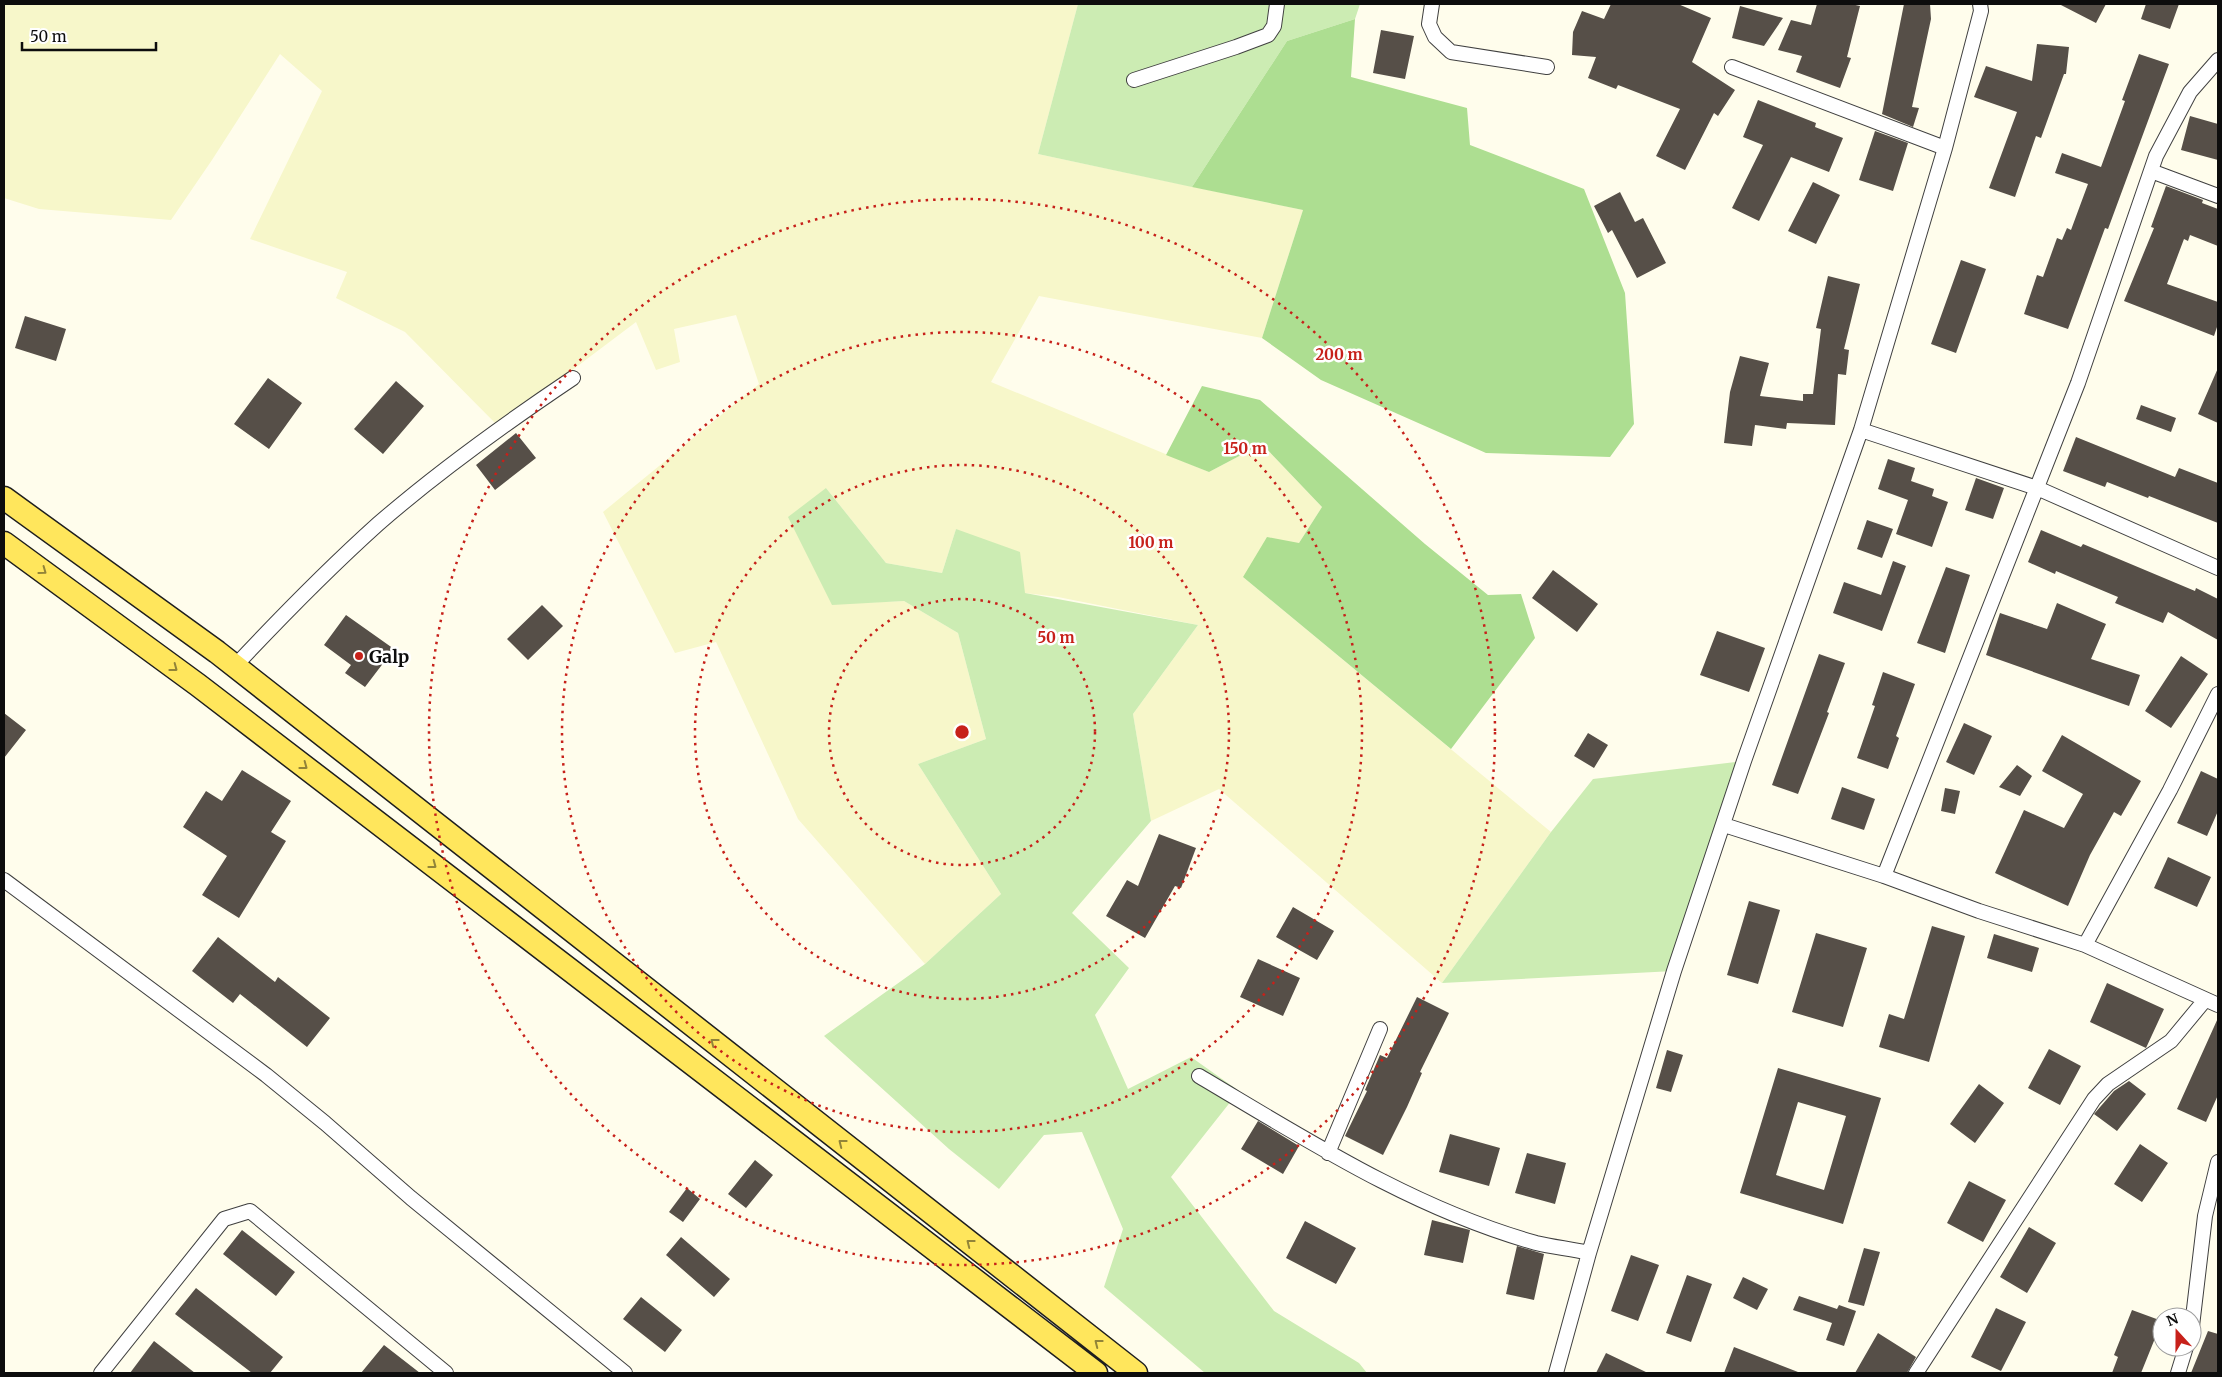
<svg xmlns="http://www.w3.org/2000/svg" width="2222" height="1377" viewBox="0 0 2222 1377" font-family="Merriweather,serif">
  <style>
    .farmland { fill: #f7f7ca }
    .green { fill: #ccecb3 }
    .forest { fill: #adde91 }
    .building { fill: #564f48; fill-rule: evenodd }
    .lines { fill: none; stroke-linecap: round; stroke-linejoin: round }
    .minor-casing { stroke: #404040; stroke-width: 16 }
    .primary-casing { stroke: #1e1e1e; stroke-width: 25 }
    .minor { stroke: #fff; stroke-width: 14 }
    .primary { stroke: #ffe65c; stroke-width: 22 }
    .oneway { stroke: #928438 }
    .ring { fill: none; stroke: #c7211a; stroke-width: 2.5; stroke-dasharray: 2.5 5 }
    .poi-dot { fill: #c7211a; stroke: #fff; stroke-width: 2 }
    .labels { text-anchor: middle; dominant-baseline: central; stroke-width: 5; stroke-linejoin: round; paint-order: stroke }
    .poi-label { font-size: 18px; font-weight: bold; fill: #0d0d0d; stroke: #fff; text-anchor: start }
    .centre { fill: #c7211a; stroke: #fff; stroke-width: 2.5 }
    .ring-label { font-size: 15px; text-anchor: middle; font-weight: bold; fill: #c7211a; stroke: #fff; stroke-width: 5; stroke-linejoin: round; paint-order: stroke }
  </style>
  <rect width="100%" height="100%" fill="#fffdec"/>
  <path class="farmland" d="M4,4H1078L1038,154L1303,210L1262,338L1039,296L991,382L1209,472L1262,444L1322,507L1299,543L1243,577L1551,832L1442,983L1219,789L1151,821L1133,714L1198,625L1058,597L1025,593L956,529L942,573L886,563L826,488L832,604L904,601L958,633L986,739L918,764L1001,894L925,964L798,819L716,642L675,653L603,512L759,384L736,315L674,329L680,362L656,370L636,322L498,426L405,332L336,298L347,272L250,239L322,91L280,54L212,160L171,220L39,209L4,198Z"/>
  <path class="green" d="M1078,4H1360L1355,19L1287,41L1192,187L1038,154Z
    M826,488L886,563L942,573L956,529L1020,552L1025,593L1198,625L1133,714L1151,821L1072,913L1129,968L1095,1015L1128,1089L1191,1057L1239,1091L1171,1177L1274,1311L1359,1363L1367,1373H1205L1104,1287L1123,1229L1082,1132L1044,1135L999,1189L949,1149L824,1036L925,964L1001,894L918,764L986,739L958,633L904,601L832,605L788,517Z
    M1744,761L1674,971L1442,983L1551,832L1593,779Z"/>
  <path class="forest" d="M1355,19L1351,77L1467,108L1470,145L1584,189L1625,293L1634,424L1610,457L1486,453L1321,380L1262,338L1303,210L1192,187L1287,41Z
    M1202,386L1260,400L1425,544L1488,595L1521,594L1535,638L1451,749L1243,577L1267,537L1299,543L1322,507L1262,444L1209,472L1166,455Z"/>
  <path class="building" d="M1611,4H1678L1711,18L1692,62L1735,90L1718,116L1714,113L1685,170L1656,156L1680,109L1618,85L1616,89L1588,78L1596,57L1572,55L1573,32L1582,11L1604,19Z
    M1817,4H1851L1860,6L1847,57L1851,58L1840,88L1796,72L1802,56L1778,50L1791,20L1811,25Z
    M1904,4H1930L1931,19L1912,107L1919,108L1913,127L1882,114Z
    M2059,4H2106L2096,23Z
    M2146,4H2179L2170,29L2141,19Z
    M1740,6L1783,18L1764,46L1732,38Z
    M1381,30L1414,36L1405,79L1373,73Z
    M2037,44L2069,47L2066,74H2064L2041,138L2036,136L2015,197L1989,188L2017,112L1974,97L1986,66L2032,81Z
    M2139,54L2169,64L2108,229L2105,228L2068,329L2024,314L2037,275L2043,277L2057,238L2062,240L2067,228L2071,230L2088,184L2055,173L2062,153L2101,167L2125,101L2122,100Z
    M1758,100L1816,123L1815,127L1843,138L1829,172L1791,157L1759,221L1732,208L1763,145L1743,137Z
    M2190,116L2218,124V160L2181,150Z
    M1875,131L1908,143L1893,191L1859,180Z
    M1813,182L1840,195L1816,244L1788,231Z
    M2166,186L2203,200L2202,203L2218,209V246L2190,235L2188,241L2184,239L2167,284L2218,302V324L2214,336L2124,301L2154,228L2151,227Z
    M1620,192L1635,222L1643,218L1666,263L1637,278L1612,230L1608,233L1594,206Z
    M1961,260L1986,269L1956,353L1931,344Z
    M1828,276L1860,284L1844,349L1849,350L1846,375L1838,374L1835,425L1787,423L1786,429L1755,425L1752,446L1724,443L1730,392L1740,356L1769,363L1760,396L1803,401V394H1813L1821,329L1816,328Z
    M25,316L66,329L56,361L15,348Z
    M2218,368V423L2198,414Z
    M268,378L302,403L269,449L234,424Z
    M396,381L424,406L383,454L354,429Z
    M2141,405L2176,418L2171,432L2136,419Z
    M516,433L536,458L495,490L476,465Z
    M2076,437L2175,477L2179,468L2218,483V523L2149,496L2148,498L2107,482L2105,487L2063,471Z
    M1888,459L1915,468L1911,481L1934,489L1932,496L1948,502L1932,547L1896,534L1908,500L1878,489Z
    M1976,478L2004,488L1993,519L1965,510Z
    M1867,520L1893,529L1882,558L1857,549Z
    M2041,530L2081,547L2083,544L2195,591L2196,588L2218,599V640L2168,612L2163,623L2115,603L2118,597L2056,571L2055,574L2028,562Z
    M1893,561L1906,566L1882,631L1833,613L1844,582L1881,595Z
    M1946,567L1970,575L1945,653L1917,643Z
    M1553,570L1598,604L1577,632L1532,598Z
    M2057,603L2106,624L2091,659L2140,675L2129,706L1986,655L2000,613L2047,629Z
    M542,605L563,626L528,660L507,639Z
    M346,615L394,649L365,687L345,673L351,665L324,645Z
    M1717,631L1765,648L1749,692L1700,675Z
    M1819,654L1845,663L1827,712L1829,713L1798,794L1772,785Z
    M2181,656L2208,674L2171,728L2145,711Z
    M1883,672L1915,684L1896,736L1899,738L1888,769L1857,758L1875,706L1872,705Z
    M4,713L26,730L4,758Z
    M1964,723L1992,736L1974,775L1946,762Z
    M1588,733L1608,745L1594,768L1574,756Z
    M2062,735L2141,781L2121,816L2114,812L2090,855L2068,906L1995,873L2024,810L2064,828L2083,794L2042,771Z
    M2017,765L2032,776L2020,796L1999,787Z
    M242,770L291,801L271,832L286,841L239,918L202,895L227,856L183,827L206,791L222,801Z
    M2201,771L2218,779V811L2207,836L2177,823Z
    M1842,787L1875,799L1864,830L1831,819Z
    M1945,788L1960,791L1955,814L1941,811Z
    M1159,834L1196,848L1181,888L1175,886L1145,938L1106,916L1127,880L1138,886Z
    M2168,857L2211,877L2197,907L2154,888Z
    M1749,901L1780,910L1758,984L1727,975Z
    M1293,907L1334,931L1317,960L1276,937Z
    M1932,926L1965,936L1929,1062L1879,1047L1889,1014L1904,1019Z
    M1816,933L1867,948L1843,1027L1792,1012Z
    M1994,934L2039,948L2032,972L1987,958Z
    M218,937L275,982L278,977L330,1018L307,1047L240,994L233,1003L192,971Z
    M1258,959L1300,978L1283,1016L1240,997Z
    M2107,983L2164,1009L2146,1048L2090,1022Z
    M1417,997L1449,1013L1420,1072L1422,1073L1407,1107L1383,1155L1345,1136L1367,1091L1365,1090L1380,1055L1387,1058Z
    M2218,1018V1095L2206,1122L2177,1109Z
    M2049,1049L2081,1066L2060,1105L2028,1088Z
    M1667,1050L1683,1055L1671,1092L1656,1088Z
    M1778,1068L1881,1098L1843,1224L1740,1193ZM1798,1102L1846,1116L1824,1190L1776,1175Z
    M2129,1081L2146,1094L2117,1131L2094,1114L2114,1091Z
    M1979,1084L2004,1103L1975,1143L1950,1124Z
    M1258,1121L1299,1146L1283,1174L1241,1149Z
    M1450,1134L1500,1148L1489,1186L1439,1172Z
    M2140,1144L2168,1163L2142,1202L2114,1184Z
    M1527,1153L1566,1163L1555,1204L1515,1193Z
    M755,1160L773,1175L746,1208L728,1194Z
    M1969,1181L2006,1200L1983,1242L1947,1223Z
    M687,1188L700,1199L683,1222L669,1212Z
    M1432,1220L1470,1230L1463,1263L1424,1255Z
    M1305,1221L1356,1248L1336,1284L1286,1258Z
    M2029,1227L2056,1243L2027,1293L2000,1277Z
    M242,1230L295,1272L276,1296L223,1254Z
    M681,1237L730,1279L714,1297L666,1255Z
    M1517,1246L1544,1254L1534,1300L1506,1294Z
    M1864,1248L1880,1252L1864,1306L1848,1302Z
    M1631,1255L1659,1265L1638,1321L1611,1311Z
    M1687,1275L1712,1284L1691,1342L1666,1333Z
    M1743,1277L1768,1289L1757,1310L1733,1298Z
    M196,1288L283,1357L270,1373H252L175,1314Z
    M1799,1296L1837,1309L1839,1305L1856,1311L1844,1346L1826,1340L1832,1323L1793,1310Z
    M641,1297L682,1330L665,1352L623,1319Z
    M1996,1308L2026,1322L2001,1371L1971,1357Z
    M2132,1310L2162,1321L2141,1373H2112L2118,1357L2114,1355Z
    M2208,1331L2218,1334V1373H2191Z
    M1878,1333L1916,1357L1907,1373H1855Z
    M154,1341L195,1373H130Z
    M384,1345L420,1373H361Z
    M1734,1347L1798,1372V1373H1724Z
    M1606,1353L1648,1373H1596Z"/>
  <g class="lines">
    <g class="minor-casing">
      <path id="minor" d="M1432,4L1429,24L1435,37L1451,52L1547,67
        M1732,67L1945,148
        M1134,80L1236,47L1268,35L1274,26L1277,4
        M2151,171L2218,196
        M1861,430L2037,488L2218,568
        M235,666C281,617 328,569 378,524C439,471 506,423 573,378
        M1724,825L1884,876L1979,911L2085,945L2218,1005
        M1884,876L2078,383L2156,156L2190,92L2218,60
        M4,880L266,1075L325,1123L411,1198L625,1373
        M2085,945L2170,790L2218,694
        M1199,1076C1307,1140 1414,1209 1536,1243C1553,1247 1571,1249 1589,1253
        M1328,1153L1380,1029
        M2192,1326L2205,1216L2218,1162
        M101,1373L224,1219L250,1211L446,1373
        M1556,1373L1589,1253L1674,971L1744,761L1861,430L1945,148L1981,11L1980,4
        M1916,1373L2094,1099L2108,1084L2171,1041L2205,1000
        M2178,1373L2186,1347"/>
    </g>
    <g class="primary-casing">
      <path id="primary" d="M4,498L217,652L1136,1373
        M4,543L198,685L1096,1373"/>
    </g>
    <use href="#minor" class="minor"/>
    <use href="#primary" class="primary"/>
  </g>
  <defs><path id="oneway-chevron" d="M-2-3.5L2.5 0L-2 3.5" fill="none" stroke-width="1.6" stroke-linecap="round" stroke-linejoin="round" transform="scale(1.25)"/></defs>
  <g class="oneway">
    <use href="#oneway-chevron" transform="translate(43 571) rotate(36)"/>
    <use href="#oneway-chevron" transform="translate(174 668) rotate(37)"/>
    <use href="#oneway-chevron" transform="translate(304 766) rotate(37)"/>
    <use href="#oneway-chevron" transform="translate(433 865) rotate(37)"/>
    <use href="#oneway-chevron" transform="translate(714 1042) rotate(-142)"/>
    <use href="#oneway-chevron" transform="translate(842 1143) rotate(-142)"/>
    <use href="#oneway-chevron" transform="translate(970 1243) rotate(-142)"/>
    <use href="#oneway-chevron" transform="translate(1098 1343) rotate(-142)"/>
  </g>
  <g class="ring">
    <circle cx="962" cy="732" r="133"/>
    <circle cx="962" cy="732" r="267"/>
    <circle cx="962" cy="732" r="400"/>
    <circle cx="962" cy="732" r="533"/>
  </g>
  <circle class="poi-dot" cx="359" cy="656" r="5"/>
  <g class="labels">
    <g class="poi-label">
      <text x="369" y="656">Galp</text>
    </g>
  </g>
  <circle cx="962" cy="732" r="8" class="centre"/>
  <g class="ring-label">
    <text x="1339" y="360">200 m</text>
    <text x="1245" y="454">150 m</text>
    <text x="1151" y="548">100 m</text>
    <text x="1056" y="643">50 m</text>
  </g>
  <rect width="2222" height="1377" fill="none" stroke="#0d0d0d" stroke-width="10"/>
  <g transform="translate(2177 1332) rotate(339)"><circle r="24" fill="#ffffff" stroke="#9e9e9e"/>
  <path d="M0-4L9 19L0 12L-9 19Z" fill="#c7211a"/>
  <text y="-8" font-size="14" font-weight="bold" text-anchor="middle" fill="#0d0d0d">N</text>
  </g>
  <path d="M22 42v8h134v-8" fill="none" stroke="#0d0d0d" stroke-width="2.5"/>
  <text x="30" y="42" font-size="15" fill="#0d0d0d" stroke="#ffffff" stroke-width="4" paint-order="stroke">50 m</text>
</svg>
